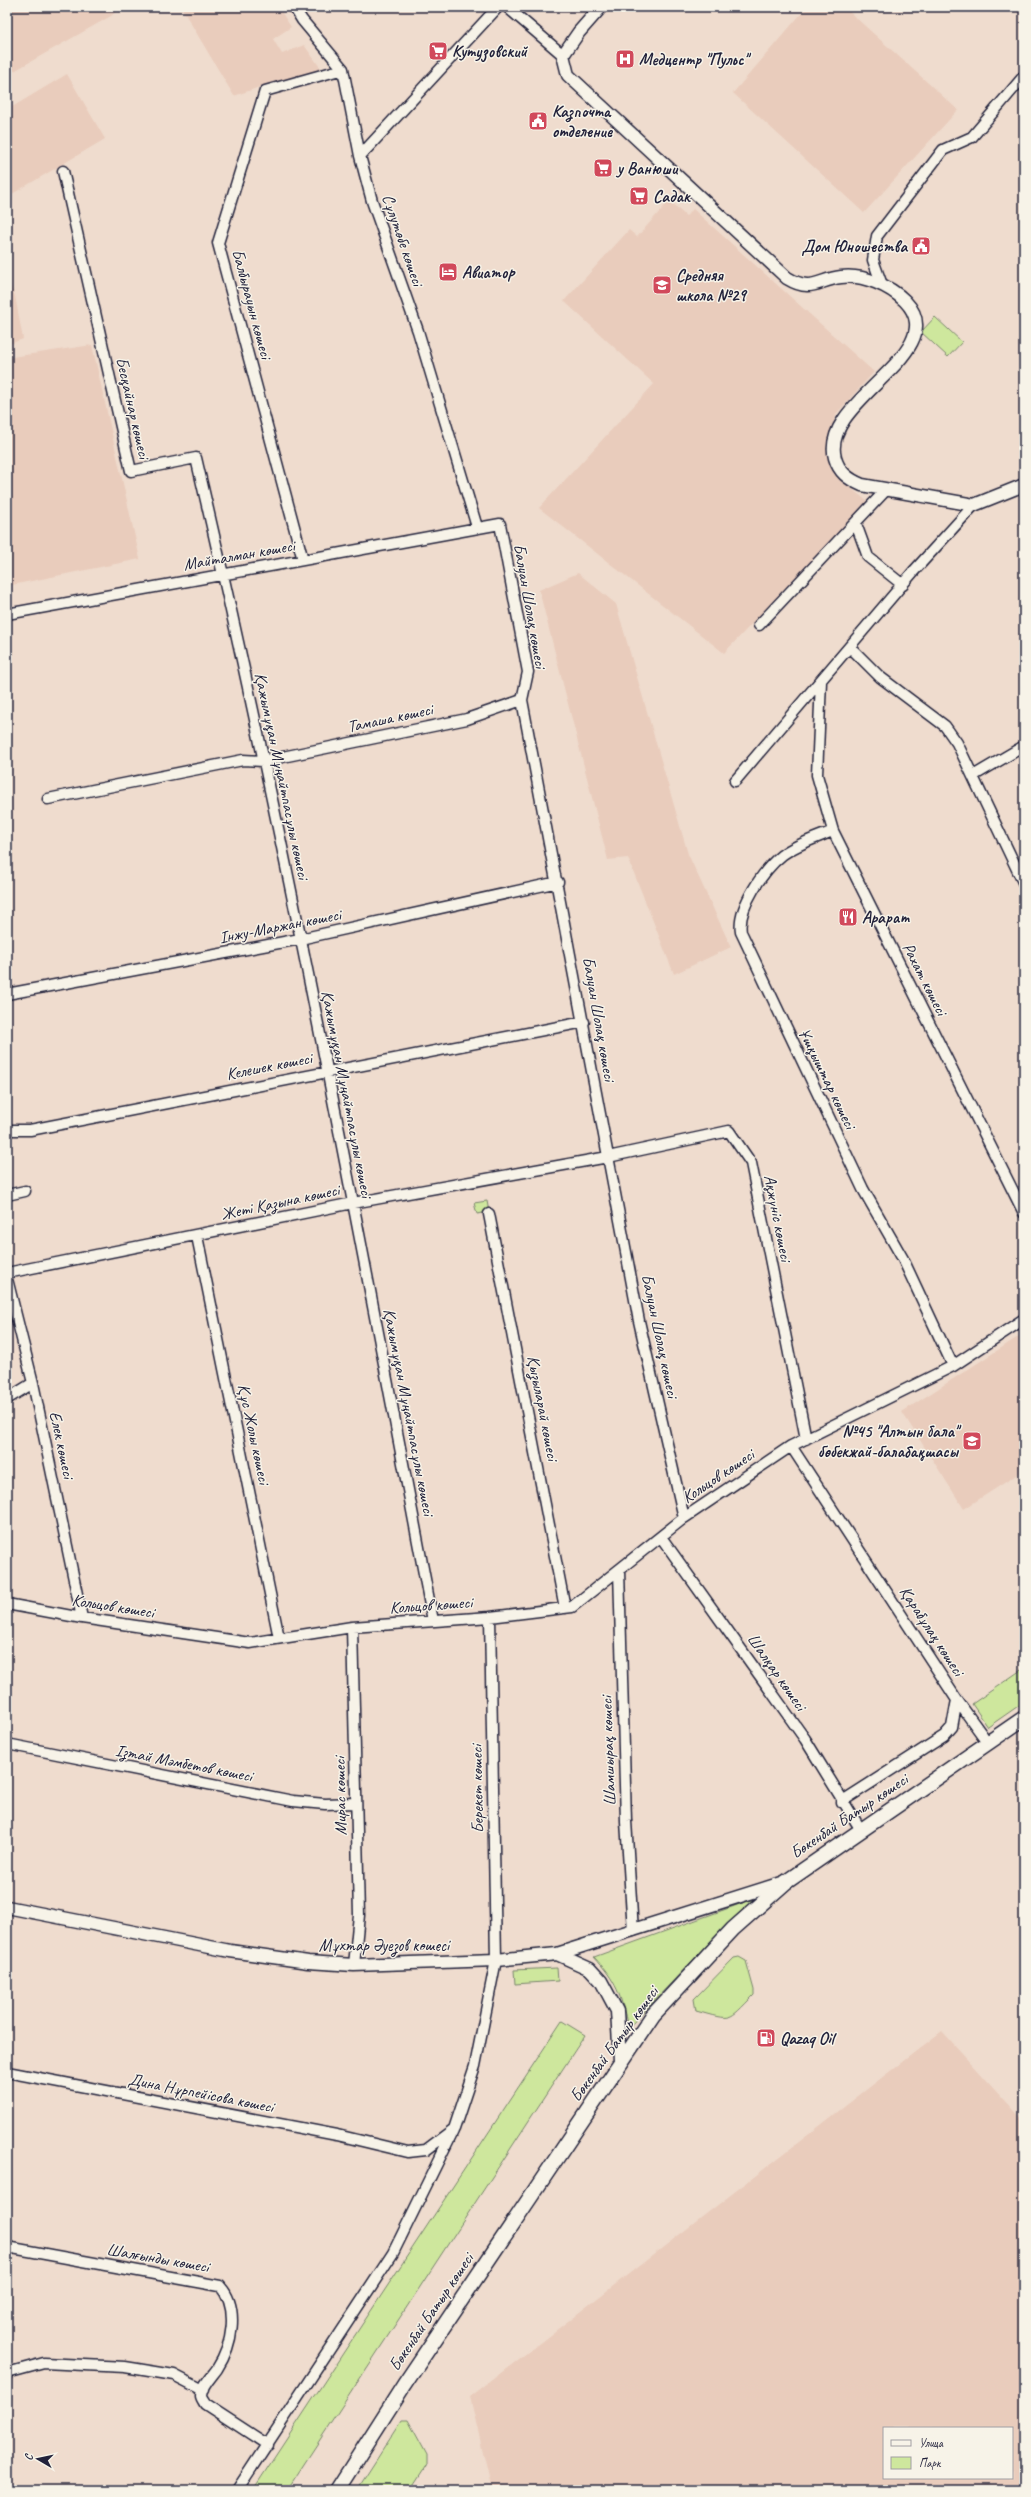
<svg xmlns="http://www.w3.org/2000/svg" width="1031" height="2497" viewBox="0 0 1031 2497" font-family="Caveat,sans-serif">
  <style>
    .built { fill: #e9ccbc; fill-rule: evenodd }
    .green { fill: #cee79d; stroke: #78846c }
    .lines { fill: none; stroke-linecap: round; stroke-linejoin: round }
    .minor-casing { stroke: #22223b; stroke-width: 13 }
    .tertiary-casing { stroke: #22223b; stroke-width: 15 }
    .secondary-casing { stroke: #22223b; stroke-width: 17 }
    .minor { stroke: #f7f3e8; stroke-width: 10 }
    .tertiary { stroke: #f7f3e8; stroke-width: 12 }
    .secondary { stroke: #f7f3e8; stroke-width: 14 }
    .labels { text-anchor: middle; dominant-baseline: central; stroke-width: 3; stroke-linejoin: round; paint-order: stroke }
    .poi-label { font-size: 17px; font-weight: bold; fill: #22223b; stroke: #f7f3e8; text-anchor: start }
    .street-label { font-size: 17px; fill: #22223b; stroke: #f7f3e8 }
  </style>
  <rect width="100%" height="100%" fill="#efdcce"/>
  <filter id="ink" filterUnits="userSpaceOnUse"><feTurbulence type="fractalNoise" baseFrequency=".025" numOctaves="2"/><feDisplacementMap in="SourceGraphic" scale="8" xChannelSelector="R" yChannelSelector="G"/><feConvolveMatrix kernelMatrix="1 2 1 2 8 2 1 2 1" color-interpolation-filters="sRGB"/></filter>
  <g filter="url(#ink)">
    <path class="built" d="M7,7H121L111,16L7,75Z
      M181,7H278L291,27L273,39L282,54L304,45L322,70L265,85L234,96Z
      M807,7H844L958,110L864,213L733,93Z
      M67,74L105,139L7,197V110Z
      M669,201L686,216L693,209L874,372L837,413L833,424L828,448L836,476L868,502L724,653L539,508L654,384L564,301L629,230L637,237Z
      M7,278L15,296L23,339L7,345Z
      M92,345L140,559L7,586V360L12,357Z
      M578,573L616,604L688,854L731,947L674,974L628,858L608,860L539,590Z
      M1024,1333V1470L964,1509L902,1412Z
      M942,2031L1024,2121V2490H492L470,2397ZM884,2428H1012V2478H884Z"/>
    <path class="green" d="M935,317L962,342L948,357L921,332Z
      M487,1201L489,1212L477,1214L474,1203Z
      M1024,1668V1702L988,1727L972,1704Z
      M762,1896L715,1937L628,2028C621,1995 617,1982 594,1957Z
      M739,1957L746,1961L754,1990V1995C727,2022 733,2021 696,2011L694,1999L734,1958Z
      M557,1968L558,1981L515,1984L514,1970Z
      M562,2021L585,2035L287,2490H253Z
      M402,2420H408L427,2455V2464L410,2490H357Z"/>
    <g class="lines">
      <g class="minor-casing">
        <path id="minor" d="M294,7L302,20L343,69L360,156
          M507,7L563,55
          M63,171L131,471L196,458C287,843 359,1233 433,1621
          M882,285L873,260L877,236L943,150L972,137L1024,76
          M856,524L868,557L903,585
          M477,527L418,331L372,201L360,156L498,7
          M303,560L218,243L265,91L343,69
          M7,614L500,524L528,672L522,700L639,1321L684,1518
          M759,625L886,490
          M850,647L880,677L945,726L957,743L1024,884
          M821,681L817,775L833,831L1024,1213
          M973,776L1024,746
          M735,781L913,572L974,505
          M48,799L243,760L263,761L467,719L522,700
          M833,831C816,838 797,844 782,855C764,869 737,908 741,932L863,1189L903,1259L953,1366
          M7,994L300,939L558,882
          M7,1130H30L584,1022
          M7,1195L25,1191
          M489,1214L565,1608
          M197,1236L279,1638
          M7,1273L353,1203L608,1157L729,1131L751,1163L806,1439
          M7,1279L33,1383L82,1618
          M7,1399L33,1383
          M791,1446L957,1700L952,1727L944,1736L841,1802
          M661,1537L805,1739L861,1830
          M619,1570L626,1821L633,1931
          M7,1604L82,1618L250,1643L352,1627L490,1617L572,1607L684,1518L791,1446L953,1366L1024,1319
          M352,1627L359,1915L354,1965
          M957,1700L988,1743
          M7,1744L293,1801L325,1804L355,1803
          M7,2072L337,2135L408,2152L426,2150L454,2129L475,2066L496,1960L490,1617
          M7,2247L220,2286C240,2308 232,2346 217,2369C212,2376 201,2387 201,2396C201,2398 204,2402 205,2404L268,2445
          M7,2373L44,2363L125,2367L174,2375L203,2390
          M237,2490L393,2253L453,2131"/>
      </g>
      <g class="tertiary-casing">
        <path id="tertiary" d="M601,7L579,32L563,55L568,75L787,278C812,293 817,280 841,277C863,274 890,286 905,301C955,353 819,400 835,458C839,472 848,479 862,485L974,505L1024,485
          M7,1907L230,1951L308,1962L354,1965L496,1960L557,1954L590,1969L601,1981L617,2011L620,2061
          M557,1954L785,1882"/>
      </g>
      <g class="secondary-casing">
        <path id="secondary" d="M337,2490L404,2385L653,2015L733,1929L786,1882L1024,1718"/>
      </g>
      <use href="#minor" class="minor"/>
      <use href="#tertiary" class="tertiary"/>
      <use href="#secondary" class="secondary"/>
    </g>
  </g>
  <defs>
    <g id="supermarket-square" transform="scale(1)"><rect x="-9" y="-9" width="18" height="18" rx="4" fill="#d1495b" stroke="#f7f3e8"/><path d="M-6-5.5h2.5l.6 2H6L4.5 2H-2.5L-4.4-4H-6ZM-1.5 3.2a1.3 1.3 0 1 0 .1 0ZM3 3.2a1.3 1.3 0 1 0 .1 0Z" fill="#fff"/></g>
    <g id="hospital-square" transform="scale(1)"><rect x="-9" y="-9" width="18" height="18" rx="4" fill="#d1495b" stroke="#f7f3e8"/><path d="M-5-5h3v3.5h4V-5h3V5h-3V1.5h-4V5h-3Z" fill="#fff"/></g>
    <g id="civic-square" transform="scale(1)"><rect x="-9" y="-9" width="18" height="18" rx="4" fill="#d1495b" stroke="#f7f3e8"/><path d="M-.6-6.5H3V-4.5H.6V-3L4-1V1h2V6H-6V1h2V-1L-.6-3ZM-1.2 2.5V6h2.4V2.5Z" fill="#fff"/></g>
    <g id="hotel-square" transform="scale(1)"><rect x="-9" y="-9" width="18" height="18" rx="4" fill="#d1495b" stroke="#f7f3e8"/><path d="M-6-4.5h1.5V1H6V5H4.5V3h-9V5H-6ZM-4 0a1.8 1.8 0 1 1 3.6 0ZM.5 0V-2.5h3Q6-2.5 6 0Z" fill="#fff"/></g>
    <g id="school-square" transform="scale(1)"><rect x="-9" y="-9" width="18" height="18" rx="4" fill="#d1495b" stroke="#f7f3e8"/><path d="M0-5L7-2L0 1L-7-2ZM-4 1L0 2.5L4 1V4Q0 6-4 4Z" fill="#fff"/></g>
    <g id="restaurant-square" transform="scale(1)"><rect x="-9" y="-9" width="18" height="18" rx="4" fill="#d1495b" stroke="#f7f3e8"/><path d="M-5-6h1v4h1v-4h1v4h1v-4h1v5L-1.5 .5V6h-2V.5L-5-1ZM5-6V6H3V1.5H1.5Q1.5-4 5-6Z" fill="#fff"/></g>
    <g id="fuel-square" transform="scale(1)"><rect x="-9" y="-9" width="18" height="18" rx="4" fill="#d1495b" stroke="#f7f3e8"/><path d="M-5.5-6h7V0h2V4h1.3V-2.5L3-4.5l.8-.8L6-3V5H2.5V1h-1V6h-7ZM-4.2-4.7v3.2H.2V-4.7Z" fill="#fff"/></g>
  </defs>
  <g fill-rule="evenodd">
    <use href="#supermarket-square" x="438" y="51"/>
    <use href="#hospital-square" x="625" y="59"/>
    <use href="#civic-square" x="538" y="121"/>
    <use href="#supermarket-square" x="603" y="168"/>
    <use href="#supermarket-square" x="639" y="196"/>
    <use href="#civic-square" x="921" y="246"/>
    <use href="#hotel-square" x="448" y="272"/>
    <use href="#school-square" x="662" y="285"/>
    <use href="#restaurant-square" x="848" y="917"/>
    <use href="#school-square" x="972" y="1441"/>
    <use href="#fuel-square" x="766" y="2038"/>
  </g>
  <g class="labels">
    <g class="poi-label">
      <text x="452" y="51">Кутузовский</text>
      <text x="639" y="59">Медцентр "Пульс"</text>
      <text x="552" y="111">Казпочта<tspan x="552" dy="20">отделение</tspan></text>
      <text x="617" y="168">у Ванюши</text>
      <text x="653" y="196">Садак</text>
      <text x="907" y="246" text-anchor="end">Дом Юношества</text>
      <text x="462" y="272">Авиатор</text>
      <text x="676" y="275">Средняя<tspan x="676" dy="20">школа №29</tspan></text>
      <text x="862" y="917">Арарат</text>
      <text x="958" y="1431" text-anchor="end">№45 "Алтын бала"<tspan x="958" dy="20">бөбекжай-балабақшасы</tspan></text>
      <text x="780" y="2038">Qazaq Oil</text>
    </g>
    <g class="street-label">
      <text transform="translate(403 240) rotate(71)">Сұлутөбе көшесі</text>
      <text transform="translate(252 304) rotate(75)">Балбырауын көшесі</text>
      <text transform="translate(133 408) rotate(77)">Бесқайнар көшесі</text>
      <text transform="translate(239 555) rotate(-10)">Майталман көшесі</text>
      <text transform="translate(530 606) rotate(80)">Балуан Шолақ көшесі</text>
      <text transform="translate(390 718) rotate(-12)">Тамаша көшесі</text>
      <text transform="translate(282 776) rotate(78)">Қажымұқан Мұңайтпасұлы көшесі</text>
      <text transform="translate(280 926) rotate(-11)">Інжу-Маржан көшесі</text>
      <text transform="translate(925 979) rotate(63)">Рахат көшесі</text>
      <text transform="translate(599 1019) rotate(80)">Балуан Шолақ көшесі</text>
      <text transform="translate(269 1066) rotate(-11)">Келешек көшесі</text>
      <text transform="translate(827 1078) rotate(64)">Ұшқыштар көшесі</text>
      <text transform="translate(347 1094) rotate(79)">Қажымұқан Мұңайтпасұлы көшесі</text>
      <text transform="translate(280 1202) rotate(-12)">Жеті Қазына көшесі</text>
      <text transform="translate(778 1218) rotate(79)">Ақжүніс көшесі</text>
      <text transform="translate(660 1336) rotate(78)">Балуан Шолақ көшесі</text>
      <text transform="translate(543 1408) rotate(79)">Қызыларай көшесі</text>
      <text transform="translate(409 1412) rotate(79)">Қажымұқан Мұңайтпасұлы көшесі</text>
      <text transform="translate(254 1434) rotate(78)">Құс Жолы көшесі</text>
      <text transform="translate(62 1445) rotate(78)">Елек көшесі</text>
      <text transform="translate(718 1476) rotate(-34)">Кольцов көшесі</text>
      <text transform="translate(431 1605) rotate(-4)">Кольцов көшесі</text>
      <text transform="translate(113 1606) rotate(9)">Кольцов көшесі</text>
      <text transform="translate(932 1631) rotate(57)">Қарабұлақ көшесі</text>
      <text transform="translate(777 1672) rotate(55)">Шалқар көшесі</text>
      <text transform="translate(608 1751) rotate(-92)">Шамшырақ көшесі</text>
      <text transform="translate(184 1763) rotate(11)">Ізтай Мәмбетов көшесі</text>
      <text transform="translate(477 1789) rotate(-91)">Берекет көшесі</text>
      <text transform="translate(340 1796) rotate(-91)">Мирас көшесі</text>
      <text transform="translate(849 1816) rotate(-34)">Бөкенбай Батыр көшесі</text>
      <text x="384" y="1945">Мұхтар Әуезов көшесі</text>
      <text transform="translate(614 2044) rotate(-54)">Бөкенбай Батыр көшесі</text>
      <text transform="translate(201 2093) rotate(11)">Дина Нұрпейісова көшесі</text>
      <text transform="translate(158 2258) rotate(10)">Шалғынды көшесі</text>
      <text transform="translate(431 2312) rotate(-56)">Бөкенбай Батыр көшесі</text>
    </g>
  </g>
  <rect width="1031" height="2497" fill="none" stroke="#f7f3e8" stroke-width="24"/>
  <rect x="12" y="12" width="1007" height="2473" fill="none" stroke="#22223b" stroke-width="1.5" filter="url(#ink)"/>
  <rect x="883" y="2427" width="130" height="52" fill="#f7f3e8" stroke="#a29fa3"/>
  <rect x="891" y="2440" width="20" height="6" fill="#f7f3e8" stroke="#a29fa3"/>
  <text x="919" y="2447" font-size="12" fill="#22223b">Улица</text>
  <rect x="891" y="2457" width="20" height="12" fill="#cee79d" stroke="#a29fa3"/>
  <text x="919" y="2467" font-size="12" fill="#22223b">Парк</text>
  <g transform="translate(38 2459) rotate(279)" stroke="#f7f3e8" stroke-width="3" paint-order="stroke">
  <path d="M0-3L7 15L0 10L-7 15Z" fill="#22223b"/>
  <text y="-6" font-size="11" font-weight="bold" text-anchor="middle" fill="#22223b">С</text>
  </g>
</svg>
